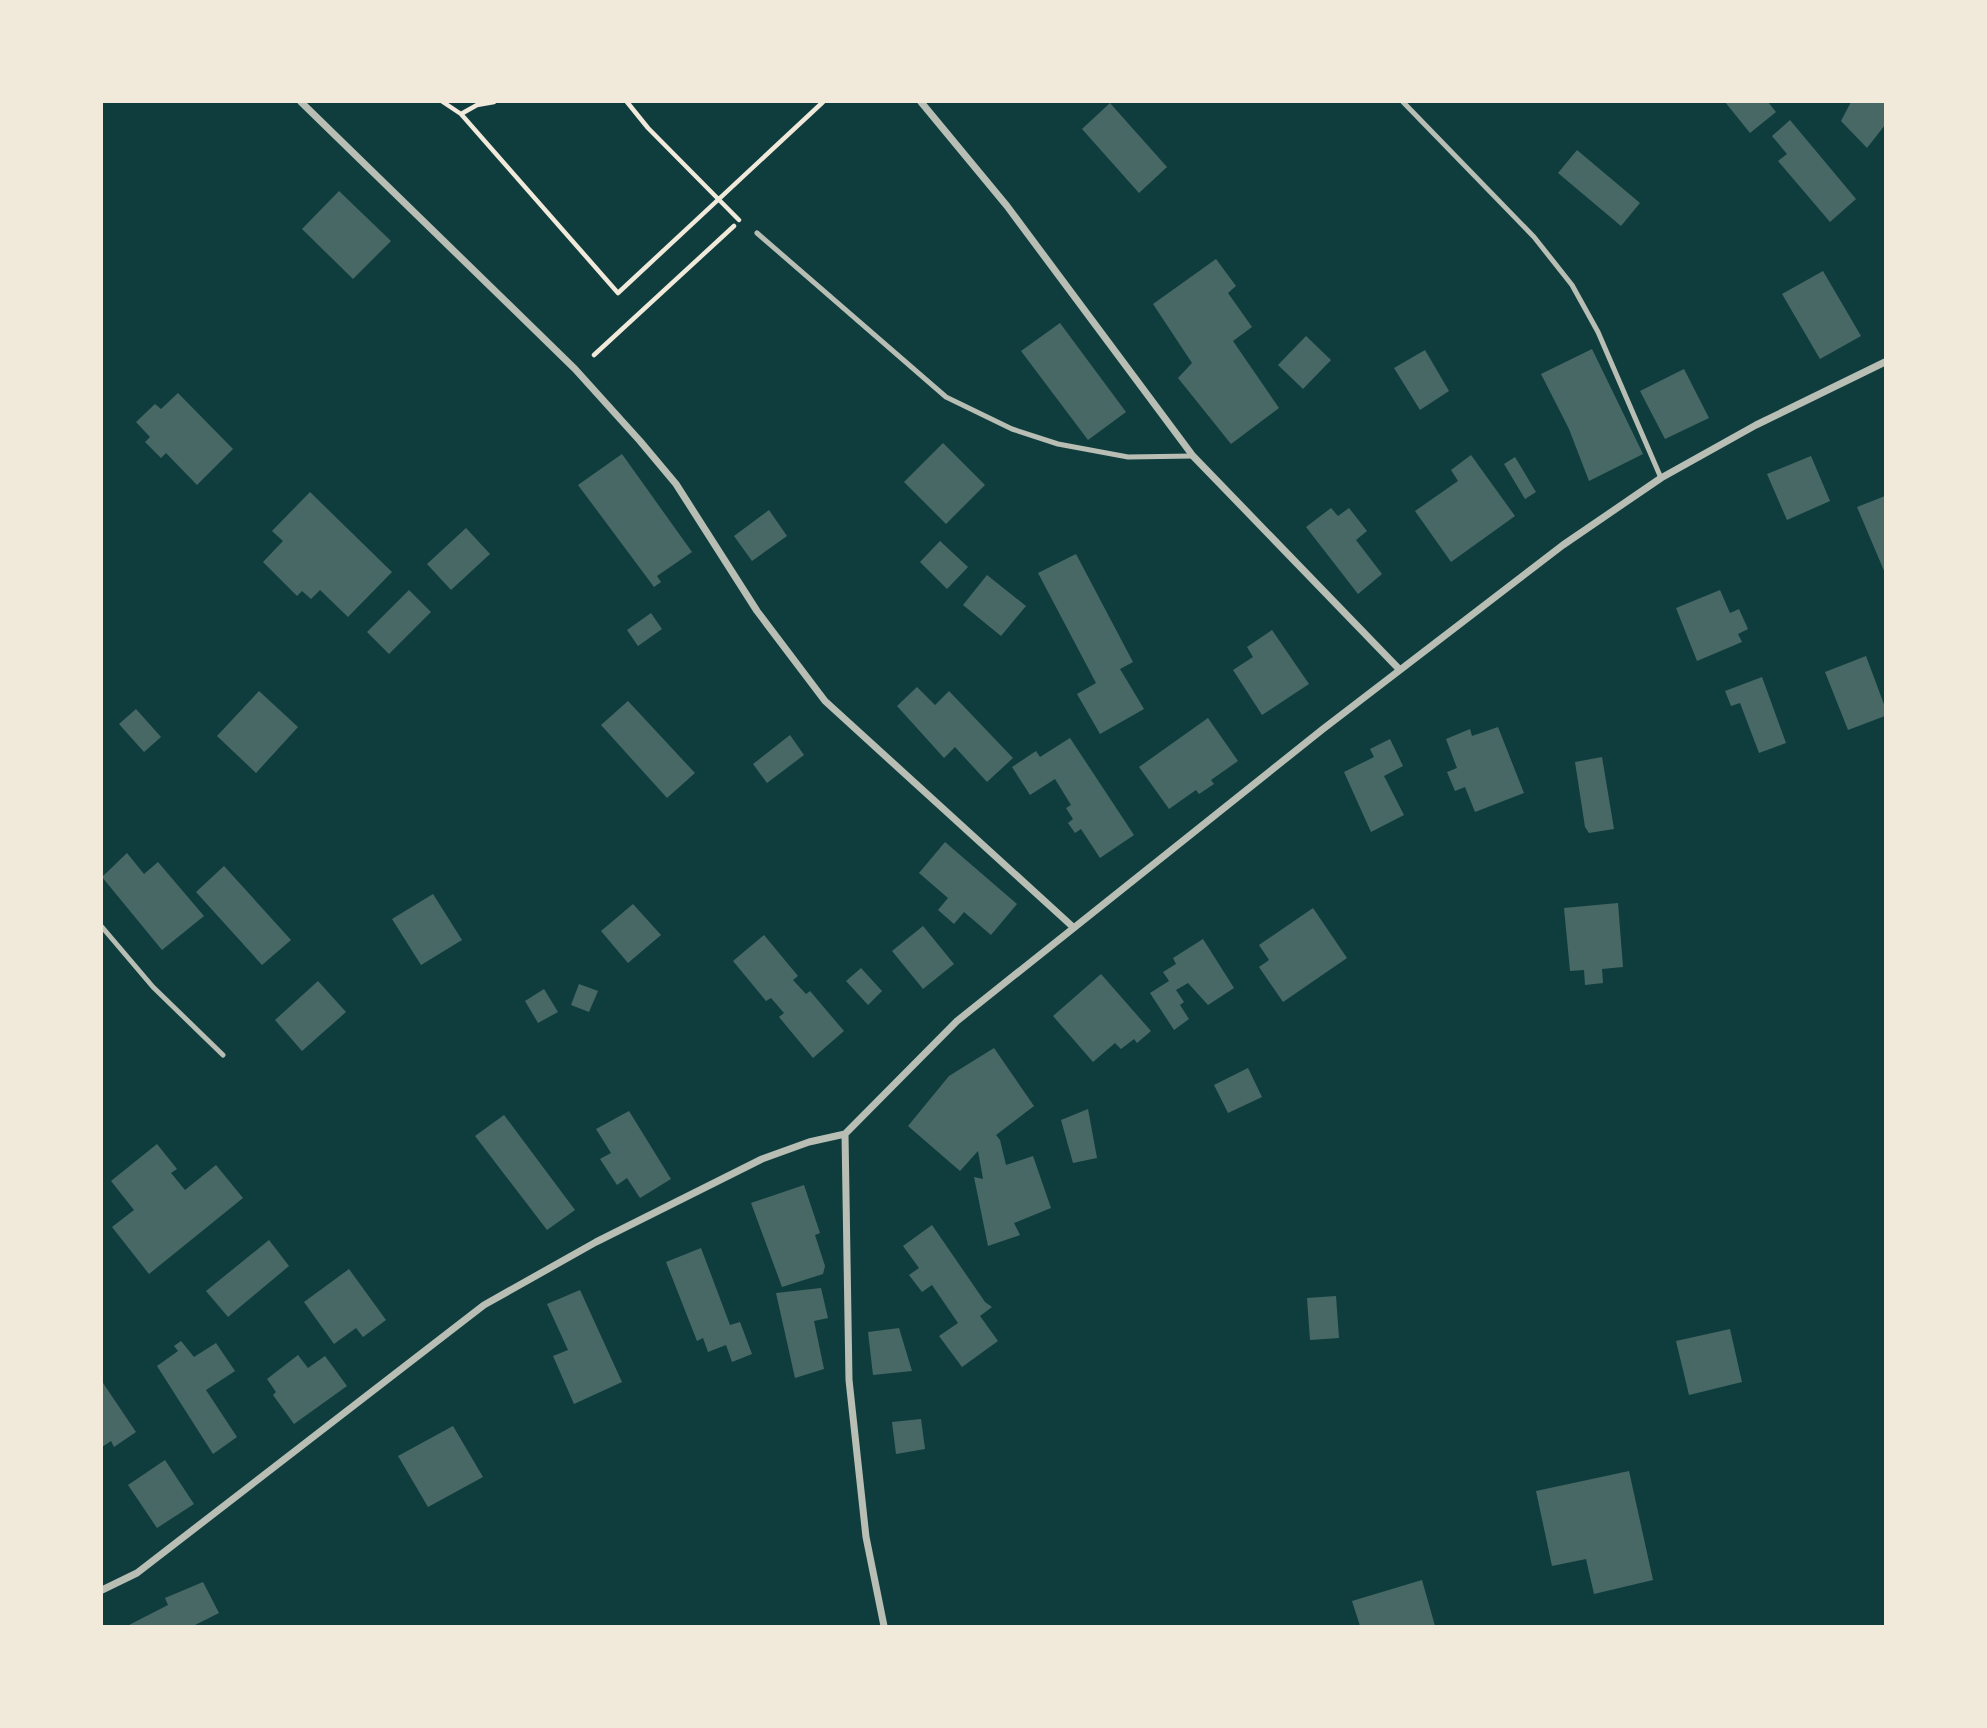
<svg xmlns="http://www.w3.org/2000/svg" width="1987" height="1728" viewBox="0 0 1987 1728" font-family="Quicksand,sans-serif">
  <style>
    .building { fill: #486865 }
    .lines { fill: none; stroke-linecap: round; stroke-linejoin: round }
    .path { stroke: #f1e9da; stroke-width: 4.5 }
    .service { stroke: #b8beb3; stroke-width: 5 }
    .minor { stroke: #b8beb3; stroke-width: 7 }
  </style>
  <rect width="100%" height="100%" fill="#0f3d3e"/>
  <path class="building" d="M1725,102H1768L1776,112L1750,133Z
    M1851,102H1885V125L1867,148L1841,121Z
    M1110,103L1167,167L1139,193L1082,129Z
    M1790,120L1856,199L1830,222L1778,161L1787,154L1772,136Z
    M1577,150L1640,203L1621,226L1558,173Z
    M339,191L391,241L353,279L302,229Z
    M1216,259L1236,286L1228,293L1252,327L1233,341L1279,408L1231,444L1178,378L1192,363L1153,304Z
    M1823,271L1861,336L1820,359L1782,294Z
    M1060,323L1126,412L1088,440L1021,351Z
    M1306,336L1331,360L1303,389L1278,365Z
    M1592,349L1643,454L1589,481L1569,429L1541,374Z
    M1425,350L1449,391L1420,410L1394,368Z
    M1684,369L1709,418L1665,439L1640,391Z
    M178,393L233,449L197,485L166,453L161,458L145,442L150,437L136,422L155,404L161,409Z
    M943,443L985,485L946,524L904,482Z
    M622,454L692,552L657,576L661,582L654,587L578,485Z
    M1471,455L1515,516L1451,562L1415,511L1458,481L1451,470Z
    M1811,456L1830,501L1787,520L1767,474Z
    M1515,457L1536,492L1525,499L1504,464Z
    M310,492L392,572L348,617L320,590L311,599L302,591L297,596L263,562L283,541L272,531Z
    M1885,496V573L1857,507Z
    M1331,508L1338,516L1349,508L1367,531L1356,540L1382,574L1358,594L1306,527Z
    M769,510L787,536L752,561L734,536Z
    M466,528L490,554L451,590L427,564Z
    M940,541L968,567L947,589L920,562Z
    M1076,554L1133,662L1120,669L1144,709L1100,734L1077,694L1096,683L1038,573Z
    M987,575L1026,606L1001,636L963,605Z
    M409,590L431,612L389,654L367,632Z
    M1720,590L1730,613L1739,609L1748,629L1738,634L1742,642L1697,661L1676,608Z
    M651,613L662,629L638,646L627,630Z
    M1272,630L1309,684L1262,715L1233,670L1253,657L1247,647Z
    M1866,656L1885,707V716L1848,730L1825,672Z
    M1762,677L1786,743L1759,753L1740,703L1731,706L1725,691Z
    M917,687L935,705L949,691L1013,758L987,782L955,747L944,758L897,706Z
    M259,691L298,727L256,773L217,736Z
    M628,701L695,773L667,798L601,725Z
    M136,709L161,737L144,752L119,724Z
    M1208,718L1238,761L1211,780L1214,784L1199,794L1196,790L1169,809L1139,767Z
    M1498,727L1524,793L1475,812L1465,787L1455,791L1447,772L1457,768L1446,739L1470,729L1472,736Z
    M790,735L804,755L767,783L753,764Z
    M1070,738L1134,835L1100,858L1081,829L1075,833L1068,823L1073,819L1066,808L1071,805L1055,779L1030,795L1012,767L1036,751L1040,757Z
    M1390,739L1403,766L1384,776L1404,815L1371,832L1344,772L1374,757L1370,749Z
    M1602,757L1614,829L1589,833L1585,827L1575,762Z
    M945,842L1017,904L991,935L964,912L954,924L938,910L948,898L919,873Z
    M127,853L144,874L158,862L204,916L162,950L102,877Z
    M224,866L291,940L262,965L196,892Z
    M433,894L462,940L421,965L392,919Z
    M1618,903L1623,967L1602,969L1603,983L1585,985L1584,970L1570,971L1564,908Z
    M633,904L661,935L628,963L601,931Z
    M1313,908L1347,958L1283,1002L1259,967L1269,960L1259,945Z
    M923,926L954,964L923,989L892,951Z
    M764,935L798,976L793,980L806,994L810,991L844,1031L813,1058L779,1017L784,1013L771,998L766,1001L733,961Z
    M1203,939L1234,988L1208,1005L1188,983L1176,990L1184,1002L1180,1005L1189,1019L1174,1030L1150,993L1169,981L1163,972L1176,964L1173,958Z
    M861,968L882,991L868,1005L846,981Z
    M1101,974L1151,1031L1137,1043L1134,1039L1121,1049L1115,1043L1093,1062L1053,1016Z
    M318,981L346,1012L302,1051L275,1020Z
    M579,984L598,991L589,1012L571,1005Z
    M544,989L558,1012L538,1023L525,1001Z
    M994,1048L1034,1106L996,1135L1000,1140L1006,1165L1033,1156L1051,1208L1014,1223L1020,1235L988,1246L974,1177L983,1179L978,1151L960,1171L908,1126L949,1076Z
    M1248,1068L1262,1097L1228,1113L1214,1085Z
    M1088,1109L1097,1158L1073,1163L1061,1120Z
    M629,1111L671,1179L640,1198L627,1178L617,1185L600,1159L611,1153L596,1129Z
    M504,1115L575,1210L547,1230L475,1136Z
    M157,1144L177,1169L171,1173L185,1190L216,1165L243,1198L149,1274L112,1227L134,1210L111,1181Z
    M804,1185L820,1233L815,1235L825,1266L823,1274L782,1287L751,1203Z
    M932,1225L985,1302L992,1307L980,1316L998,1341L962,1367L939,1336L958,1323L932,1285L922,1292L909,1275L919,1268L903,1246Z
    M269,1240L289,1266L228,1317L206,1291Z
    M701,1248L730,1325L740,1322L752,1354L732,1362L726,1345L708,1352L703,1338L697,1341L666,1262Z
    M349,1269L386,1320L363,1337L356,1328L334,1344L304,1302Z
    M821,1288L828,1318L814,1321L824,1369L795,1378L776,1293Z
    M580,1290L622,1382L574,1404L553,1356L568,1350L547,1304Z
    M1336,1296L1339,1338L1310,1340L1307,1298Z
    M899,1328L912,1371L873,1375L868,1332Z
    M1730,1329L1742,1382L1689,1395L1676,1341Z
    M181,1341L194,1357L216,1343L235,1371L206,1390L237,1437L213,1454L157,1366L178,1351L174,1346Z
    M298,1355L308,1368L325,1356L347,1386L294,1424L273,1395L276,1392L267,1379Z
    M103,1383L136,1432L114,1447L111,1441L102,1447Z
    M921,1419L925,1449L896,1454L892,1422Z
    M453,1426L483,1477L428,1507L398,1456Z
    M165,1460L194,1504L157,1528L128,1485Z
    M1629,1471L1653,1580L1594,1594L1586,1559L1552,1566L1536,1491Z
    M1422,1580L1435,1626H1360L1352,1601Z
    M203,1582L219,1613L193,1626H127L168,1605L165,1598Z"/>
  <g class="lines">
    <path class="path" d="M443,102L461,114
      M494,102L477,105L461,114L618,293L823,102
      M627,102L648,128L739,220
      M594,355L734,226"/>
    <path class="service" d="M1403,102L1534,237L1572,285L1598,332L1661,478
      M757,233L946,397L1012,429L1058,444L1128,457L1193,456
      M102,927L153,987L223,1055"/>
    <path class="minor" d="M301,102L575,369L640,441L676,484L757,611L825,701L1073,927
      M921,102L1007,206L1193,456L1399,669
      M845,1134L849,1380L866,1537L884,1626
      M102,1590L137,1573L484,1305L596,1242L762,1159L809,1142L845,1134L957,1021L1323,729L1563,545L1661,478L1756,425L1885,362"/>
  </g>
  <rect width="1987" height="1728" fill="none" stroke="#f1e9da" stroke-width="206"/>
</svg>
